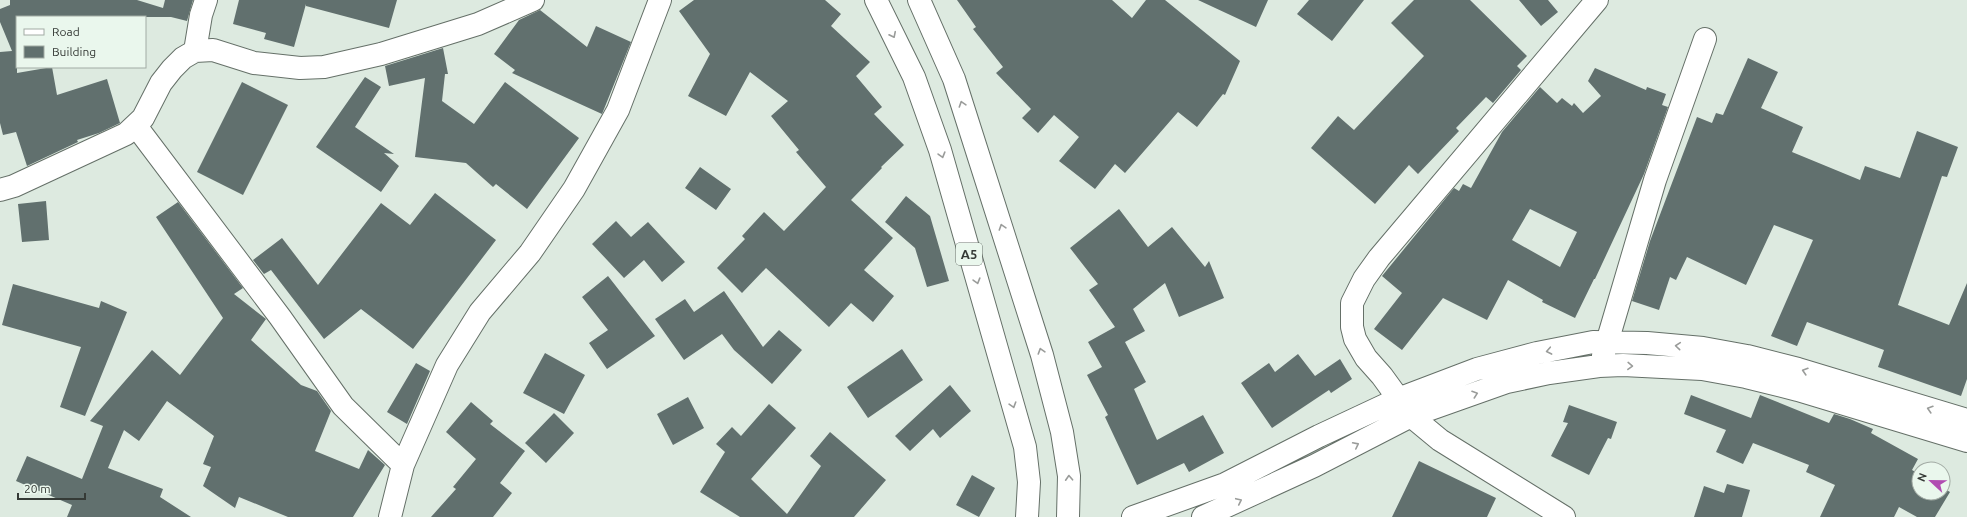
<svg xmlns="http://www.w3.org/2000/svg" width="1967" height="517" viewBox="0 0 1967 517" font-family="Ubuntu,sans-serif">
  <style>
    .building { fill: #61706e; fill-rule: evenodd }
    .lines { fill: none; stroke-linecap: round; stroke-linejoin: round }
    .minor-casing { stroke: #657068; stroke-width: 24 }
    .highway-casing { stroke: #657068; stroke-width: 24 }
    .minor { stroke: #fff; stroke-width: 22 }
    .highway { stroke: #fff; stroke-width: 22 }
    .oneway { stroke: #9a9c9a }
    .labels { text-anchor: middle; dominant-baseline: central; stroke-width: 4; stroke-linejoin: round; paint-order: stroke }
    .shield { fill: #eaf7ed; stroke: #6b736d; stroke-width: 1 }
    .shield-label { font-size: 13px; font-weight: bold; fill: #353a36 }
  </style>
  <rect width="100%" height="100%" fill="#ddeae0"/>
  <path class="building" d="M10,0H137L163,8L165,0H193L187,21L171,17H17V73L52,67L57,95L107,79L120,123L99,133L77,140L78,142L27,166L16,132L3,135L0,123V52L12,51L0,22V9L10,5Z
    M239,0H397L389,28L306,6V4L294,47L264,39L266,33L233,24Z
    M694,0H825L841,14L831,26L870,62L856,76L882,107L874,114L904,145L881,167L882,168L851,200L893,238L864,270L894,296L873,322L851,303L829,327L766,268L742,293L717,268L745,239L742,236L764,212L784,231L826,187L796,152L799,150L771,116L788,101L750,72L726,116L688,96L710,54L679,11Z
    M957,0H1112L1132,18L1146,0H1165L1240,61L1225,95L1223,94L1197,127L1178,112L1125,173L1115,164L1095,189L1059,161L1079,137L1054,115L1038,133L1022,118L1031,109L996,73L1003,67L973,29L976,27Z
    M1198,0H1268L1256,27Z
    M1309,0H1364L1332,41L1297,14Z
    M1414,0H1470L1527,56L1517,66L1521,70L1493,103L1486,97L1456,128L1459,131L1418,174L1409,165L1375,204L1311,148L1338,116L1354,130L1424,56L1391,23Z
    M1519,0H1548L1558,12L1541,26Z
    M540,10L587,47L596,26L631,42L602,114L512,73L515,70L494,54L519,20Z
    M443,48L448,74H445L442,101L474,124L505,82L579,138L527,209L496,184L493,187L466,163L415,157L425,78L389,86L385,66Z
    M1748,58L1778,72L1761,108L1803,127L1792,152L1860,180L1865,166L1900,178L1917,131L1958,147L1947,177L1942,176L1898,305L1949,325L1967,283V379L1961,396L1878,367L1884,350L1807,322L1797,346L1771,336L1813,240L1774,225L1746,285L1687,257L1676,280L1670,277L1659,310L1632,301L1650,241L1697,117L1712,123L1716,113L1723,115Z
    M1595,68L1646,90L1647,87L1666,94L1662,105L1668,107L1644,174L1595,279H1594L1575,318L1542,302L1543,300L1508,280L1487,320L1443,298L1402,350L1374,329L1402,293L1382,276L1454,188L1459,191L1463,184L1471,188L1502,132L1540,87L1557,103L1562,98L1572,106L1574,103L1583,113L1601,96L1588,81ZM1530,209L1577,232L1560,267L1512,240Z
    M365,77L381,87L355,127L394,154L384,153L399,166L381,192L316,147Z
    M242,82L288,105L243,195L197,172Z
    M700,167L731,189L716,210L685,188Z
    M435,193L496,240L413,349L361,309L324,339L271,270L264,274L253,260L282,238L318,285L381,203L410,225Z
    M906,196L930,216L949,281L927,287L915,248L885,222Z
    M46,201L49,240L22,242L18,204Z
    M178,202L243,288L234,294L266,319L251,340L301,385L317,391L331,411L315,451L359,469L368,450L385,465L353,517H288L239,497L235,508L203,486L211,467L203,464L214,436L167,401L139,441L124,430L108,468L163,489L160,497L191,517H67L72,505L16,481L27,456L82,479L103,426L90,421L152,350L180,375L223,318L156,217Z
    M1119,209L1148,247L1172,227L1205,267L1209,261L1224,298L1179,317L1165,283L1133,309L1145,331L1125,342L1146,382L1134,389L1157,440L1203,415L1224,453L1189,472L1184,463L1137,485L1105,417L1108,415L1087,375L1102,367L1088,342L1115,327L1089,290L1098,284L1070,248Z
    M616,221L631,237L648,222L685,262L662,282L644,260L624,278L592,244Z
    M608,276L655,336L607,369L589,343L608,330L582,297Z
    M13,284L99,308L101,301L127,312L85,416L60,407L81,347L2,325Z
    M724,291L763,347L779,330L802,350L772,384L734,350L722,334L684,360L655,319L685,299L694,312Z
    M902,349L923,380L868,418L847,387Z
    M545,353L585,375L564,414L523,393Z
    M1298,354L1315,376L1340,359L1352,379L1331,393L1329,390L1272,428L1241,383L1269,363L1275,372Z
    M416,363L430,371L407,424L387,412Z
    M950,385L971,411L940,438L933,429L910,451L895,436Z
    M1691,395L1751,418L1760,395L1829,423L1834,414L1850,419L1873,429L1871,433L1918,459L1912,470L1919,474V493H1943V488L1950,492L1935,517H1917L1899,507L1894,517H1820L1835,485L1806,472L1809,465L1753,443L1743,464L1716,452L1726,430L1684,414Z
    M688,397L704,428L673,445L657,414Z
    M471,402L493,421L490,424L525,451L500,483L512,493L493,517H431L456,489L453,487L476,459L446,432Z
    M769,404L796,428L751,479L787,514L821,466L810,456L830,432L886,480L854,517H740L700,492L725,452L716,444L732,427L741,436Z
    M1569,405L1617,422L1611,439L1608,438L1589,475L1551,456L1568,423L1563,422Z
    M554,413L574,433L546,463L525,443Z
    M1419,461L1496,498L1487,517H1392Z
    M972,475L995,488L979,517L956,505Z
    M1727,484L1750,490L1742,517H1694L1704,486L1724,493Z"/>
  <g class="lines">
    <g class="minor-casing">
      <path id="minor" d="M195,51L201,15L206,0
        M136,126L280,317L343,406L403,465
        M0,190L14,186L126,134L143,118L161,83L172,69L183,58L195,51L213,50L254,63L300,68L324,67L381,54L478,24L533,0
        M1603,356L1655,180L1705,39
        M390,517L403,465L447,365L480,312L530,253L574,189L618,110L660,0
        M1133,517L1225,484L1319,436L1398,399L1477,369L1537,353L1593,342L1647,343L1703,348L1747,356L1798,369L1967,420
        M1203,517L1314,466L1411,416L1507,382L1549,373L1599,366L1623,365L1702,369L1746,377L1798,390L1967,441
        M1564,517L1440,440L1411,416L1382,376L1366,358L1355,339L1352,327V303L1364,279L1379,258L1597,0"/>
    </g>
    <g class="highway-casing">
      <path id="highway" d="M876,0L914,77L940,150L1025,447L1029,482L1027,517
        M919,0L954,79L1042,355L1062,432L1069,476L1068,517"/>
    </g>
    <use href="#minor" class="minor"/>
    <use href="#highway" class="highway"/>
  </g>
  <defs><path id="oneway-chevron" d="M-2-3.5L2.5 0L-2 3.5" fill="none" stroke-width="1.6" stroke-linecap="round" stroke-linejoin="round"/></defs>
  <g class="oneway">
    <use href="#oneway-chevron" transform="translate(893 35) rotate(64)"/>
    <use href="#oneway-chevron" transform="translate(962 104) rotate(-108)"/>
    <use href="#oneway-chevron" transform="translate(942 155) rotate(74)"/>
    <use href="#oneway-chevron" transform="translate(1002 227) rotate(-108)"/>
    <use href="#oneway-chevron" transform="translate(977 281) rotate(74)"/>
    <use href="#oneway-chevron" transform="translate(1678 346) rotate(-175)"/>
    <use href="#oneway-chevron" transform="translate(1041 351) rotate(-107)"/>
    <use href="#oneway-chevron" transform="translate(1549 351) rotate(169)"/>
    <use href="#oneway-chevron" transform="translate(1630 366) rotate(2)"/>
    <use href="#oneway-chevron" transform="translate(1805 371) rotate(-163)"/>
    <use href="#oneway-chevron" transform="translate(1475 394) rotate(-19)"/>
    <use href="#oneway-chevron" transform="translate(1013 405) rotate(73)"/>
    <use href="#oneway-chevron" transform="translate(1930 409) rotate(-163)"/>
    <use href="#oneway-chevron" transform="translate(1356 445) rotate(-27)"/>
    <use href="#oneway-chevron" transform="translate(1069 478) rotate(-93)"/>
    <use href="#oneway-chevron" transform="translate(1239 501) rotate(-25)"/>
  </g>
  <g class="labels">
    <rect class="shield" x="956" y="243" width="26" height="22" rx="3"/>
    <g class="shield-label">
      <text x="969" y="254">A5</text>
    </g>
  </g>
  <rect x="16" y="16" width="130" height="52" fill="#eaf7ed" stroke="#a2aba4"/>
  <rect x="24" y="29" width="20" height="6" fill="#ffffff" stroke="#a2aba4"/>
  <text x="52" y="36" font-size="12" fill="#353a36">Road</text>
  <rect x="24" y="46" width="20" height="12" fill="#61706e" stroke="#a2aba4"/>
  <text x="52" y="56" font-size="12" fill="#353a36">Building</text>
  <g transform="translate(1931 481) rotate(292)"><circle r="19" fill="#eaf7ed" stroke="#a2aba4"/>
  <path d="M0-3L7 15L0 10L-7 15Z" fill="#b14cb2"/>
  <text y="-6" font-size="11" font-weight="bold" text-anchor="middle" fill="#353a36">N</text>
  </g>
  <path d="M18 493v6h67v-6" fill="none" stroke="#353a36" stroke-width="2"/>
  <text x="24" y="493" font-size="12" fill="#353a36" stroke="#eaf7ed" stroke-width="3" paint-order="stroke">20 m</text>
</svg>
